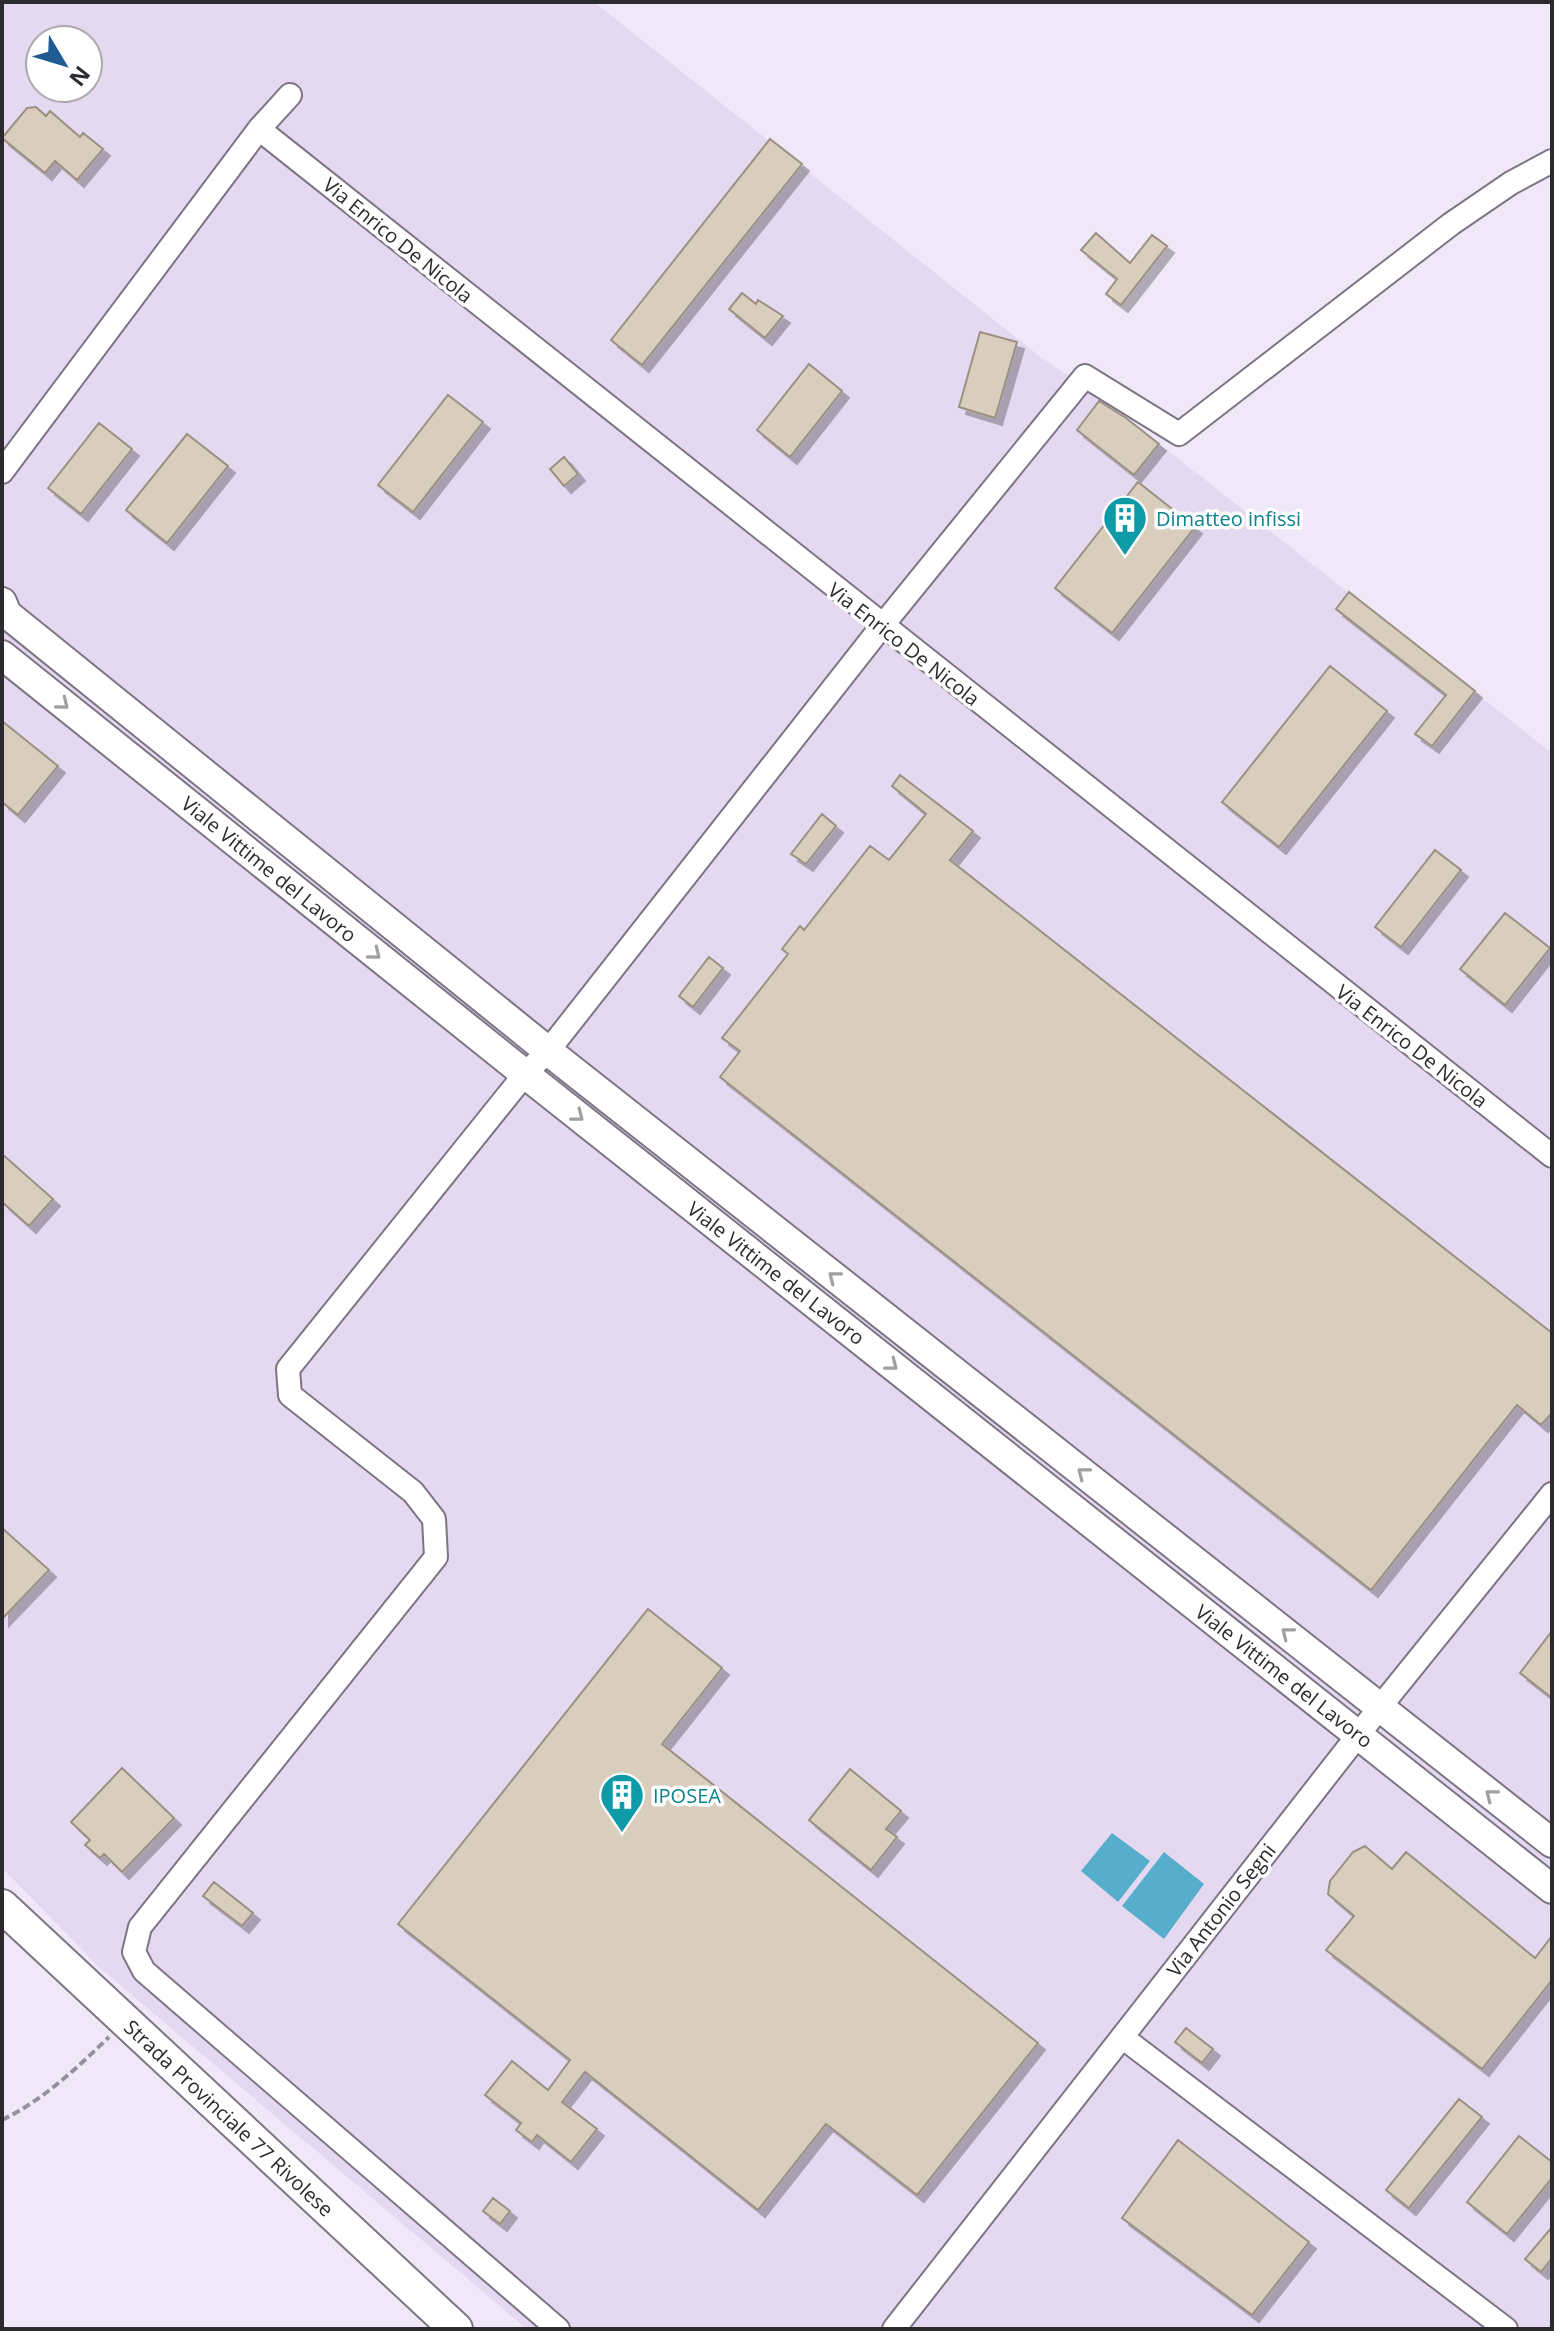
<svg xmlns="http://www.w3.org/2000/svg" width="1554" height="2331" viewBox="0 0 1554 2331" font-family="'Open Sans',sans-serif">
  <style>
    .built { fill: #e5d9f1; fill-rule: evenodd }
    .water { fill: #57aecc }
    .building { fill: #d9cdbe; stroke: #9b9082; stroke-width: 2; filter: url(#shadow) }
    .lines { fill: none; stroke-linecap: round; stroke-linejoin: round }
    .minor-casing { stroke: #7c7584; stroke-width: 26 }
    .tertiary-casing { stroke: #7c7584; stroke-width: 32 }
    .secondary-casing { stroke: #7c7584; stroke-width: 36 }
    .path { stroke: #96909c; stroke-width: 4; stroke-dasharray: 8 4; stroke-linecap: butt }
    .minor { stroke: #fff; stroke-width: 22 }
    .tertiary { stroke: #fff; stroke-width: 28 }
    .secondary { stroke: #fff; stroke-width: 32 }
    .oneway { stroke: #a09fa1 }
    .labels { text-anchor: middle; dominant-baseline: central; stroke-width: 7; stroke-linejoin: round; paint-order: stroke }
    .street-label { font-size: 20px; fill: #2c292f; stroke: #fff }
    .culture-label { font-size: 20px; fill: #0d838f; stroke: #fff; text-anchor: start }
  </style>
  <defs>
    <filter id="shadow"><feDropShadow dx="7" dy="7" stdDeviation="0" flood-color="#0004"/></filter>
  </defs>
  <rect width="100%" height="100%" fill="#f0e7f8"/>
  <path class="built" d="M2,2H594L1042,358L1101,398L1552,753V2329H527L100,1968L2,1868ZM40,40H88V88H40Z"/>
  <path class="water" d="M1112,1833L1150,1861L1118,1902L1081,1871Z
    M1164,1852L1204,1884L1164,1939L1122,1906Z"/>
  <path class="building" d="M36,107L46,116L50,111L80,137L83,133L103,149L77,180L55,161L45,173L2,138L27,108Z
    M770,139L802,164L642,365L611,340Z
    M1096,233L1130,263L1152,235L1167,246L1121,305L1106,294L1117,279L1081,250Z
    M742,293L756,304L758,300L783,316L765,338L729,309Z
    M980,332L1017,342L995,418L959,407Z
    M809,364L842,391L790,457L757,430Z
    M448,395L483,422L413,512L378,485Z
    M1099,401L1126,418L1159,444L1134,475L1077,430Z
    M99,423L132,449L81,514L48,488Z
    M187,434L228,466L167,543L126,510Z
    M564,457L578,474L564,486L550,469Z
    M1138,482L1195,527L1112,633L1055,588Z
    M1349,592L1475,691L1432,746L1415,734L1446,695L1336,609Z
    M1330,666L1387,711L1279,847L1222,802Z
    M2,721L58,766L18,815L2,802Z
    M900,775L973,831L950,860L1552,1333V1413L1541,1425L1517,1405L1371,1590L720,1077L740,1051L722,1038L788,954L782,949L800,926L804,930L870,846L889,860L926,814L892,786Z
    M822,814L836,826L806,864L791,854Z
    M1435,850L1461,870L1401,947L1375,927Z
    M1505,913L1550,948L1505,1005L1460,969Z
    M709,957L723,968L693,1007L679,996Z
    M2,1154L53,1199L29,1226L2,1202Z
    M2,1528L49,1570L2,1619Z
    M648,1609L722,1668L662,1744L1038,2043L917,2195L826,2124L758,2210L585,2072L562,2102L597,2129L571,2162L537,2135L532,2142L516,2130L521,2123L485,2095L512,2061L548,2090L570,2060L398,1924Z
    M1552,1631V1698L1520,1673Z
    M122,1768L174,1818L122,1872L104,1854L100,1858L85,1845L90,1840L71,1822Z
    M850,1769L901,1811L886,1829L897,1837L871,1870L809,1820Z
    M1365,1846L1392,1869L1406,1852L1535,1958L1552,1936V1980L1482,2069L1326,1950L1354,1916L1328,1894L1330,1881L1353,1852Z
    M214,1882L253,1913L242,1926L203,1896Z
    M1186,2028L1213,2049L1202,2063L1175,2042Z
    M1459,2099L1482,2117L1409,2208L1386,2190Z
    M1519,2136L1552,2162V2178L1507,2234L1467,2202Z
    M1178,2140L1309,2242L1252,2315L1122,2218Z
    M493,2198L510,2211L500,2224L483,2211Z
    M1552,2227V2258L1541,2272L1525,2259Z"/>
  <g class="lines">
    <g class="minor-casing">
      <path id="minor" d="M259,129L1552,1156
        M2,472L259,129L290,95
        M1122,2037L1506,2329
        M558,2329L144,1971L134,1952L140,1927L436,1557L434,1519L413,1492L290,1395L288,1369L525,1074L548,1051L882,626L1085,376L1179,434L1451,224L1511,183L1552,161
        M894,2329L1380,1707L1552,1494"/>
    </g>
    <g class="tertiary-casing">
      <path id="tertiary" d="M2,602L7,614L548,1051L1552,1843
        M2,655L525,1074L1552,1889"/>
    </g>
    <g class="secondary-casing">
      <path id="secondary" d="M2,1906L456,2329"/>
    </g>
    <path class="path" d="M2,2120C43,2100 76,2069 109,2037"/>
    <use href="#minor" class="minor"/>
    <use href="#tertiary" class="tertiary"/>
    <use href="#secondary" class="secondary"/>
  </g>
  <defs><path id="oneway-chevron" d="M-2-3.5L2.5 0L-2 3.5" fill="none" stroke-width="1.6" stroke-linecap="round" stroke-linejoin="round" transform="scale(2)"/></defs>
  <g class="oneway">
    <use href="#oneway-chevron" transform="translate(63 704) rotate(39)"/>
    <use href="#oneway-chevron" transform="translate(375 954) rotate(39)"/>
    <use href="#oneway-chevron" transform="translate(578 1116) rotate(38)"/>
    <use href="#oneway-chevron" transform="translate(834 1277) rotate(-142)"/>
    <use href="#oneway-chevron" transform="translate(892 1365) rotate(38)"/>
    <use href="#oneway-chevron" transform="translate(1083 1473) rotate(-142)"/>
    <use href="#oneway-chevron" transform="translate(1287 1633) rotate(-142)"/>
    <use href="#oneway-chevron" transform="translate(1491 1795) rotate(-142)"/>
  </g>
  <defs>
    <g id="building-pin" transform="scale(2.3)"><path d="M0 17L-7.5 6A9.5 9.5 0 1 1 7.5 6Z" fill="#0f9aa8" stroke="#fff"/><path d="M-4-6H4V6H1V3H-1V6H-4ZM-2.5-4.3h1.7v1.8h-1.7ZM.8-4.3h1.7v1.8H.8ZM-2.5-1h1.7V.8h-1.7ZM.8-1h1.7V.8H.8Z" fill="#fff"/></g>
  </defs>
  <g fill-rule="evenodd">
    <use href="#building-pin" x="1125" y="518"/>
    <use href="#building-pin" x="622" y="1795"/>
  </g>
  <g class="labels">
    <g class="street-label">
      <text transform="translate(398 240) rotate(39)">Via Enrico De Nicola</text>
      <text transform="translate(904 644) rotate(38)">Via Enrico De Nicola</text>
      <text transform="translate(269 869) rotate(39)">Viale Vittime del Lavoro</text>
      <text transform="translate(1412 1046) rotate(38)">Via Enrico De Nicola</text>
      <text transform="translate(776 1273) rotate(38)">Viale Vittime del Lavoro</text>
      <text transform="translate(1284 1676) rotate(38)">Viale Vittime del Lavoro</text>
      <text transform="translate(1221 1910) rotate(-52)">Via Antonio Segni</text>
      <text transform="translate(229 2118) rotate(43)">Strada Provinciale 77 Rivolese</text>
    </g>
    <g class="culture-label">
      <text x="1156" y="518">Dimatteo infissi</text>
      <text x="653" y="1795">IPOSEA</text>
    </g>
  </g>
  <rect width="1554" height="2331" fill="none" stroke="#2c292f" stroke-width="8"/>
  <g transform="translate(64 64) rotate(128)"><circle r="38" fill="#ffffff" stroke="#aba9ac" stroke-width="2"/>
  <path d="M0-6L14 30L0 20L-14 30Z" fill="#205b92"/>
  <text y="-12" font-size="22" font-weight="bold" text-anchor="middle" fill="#2c292f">N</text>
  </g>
</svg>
